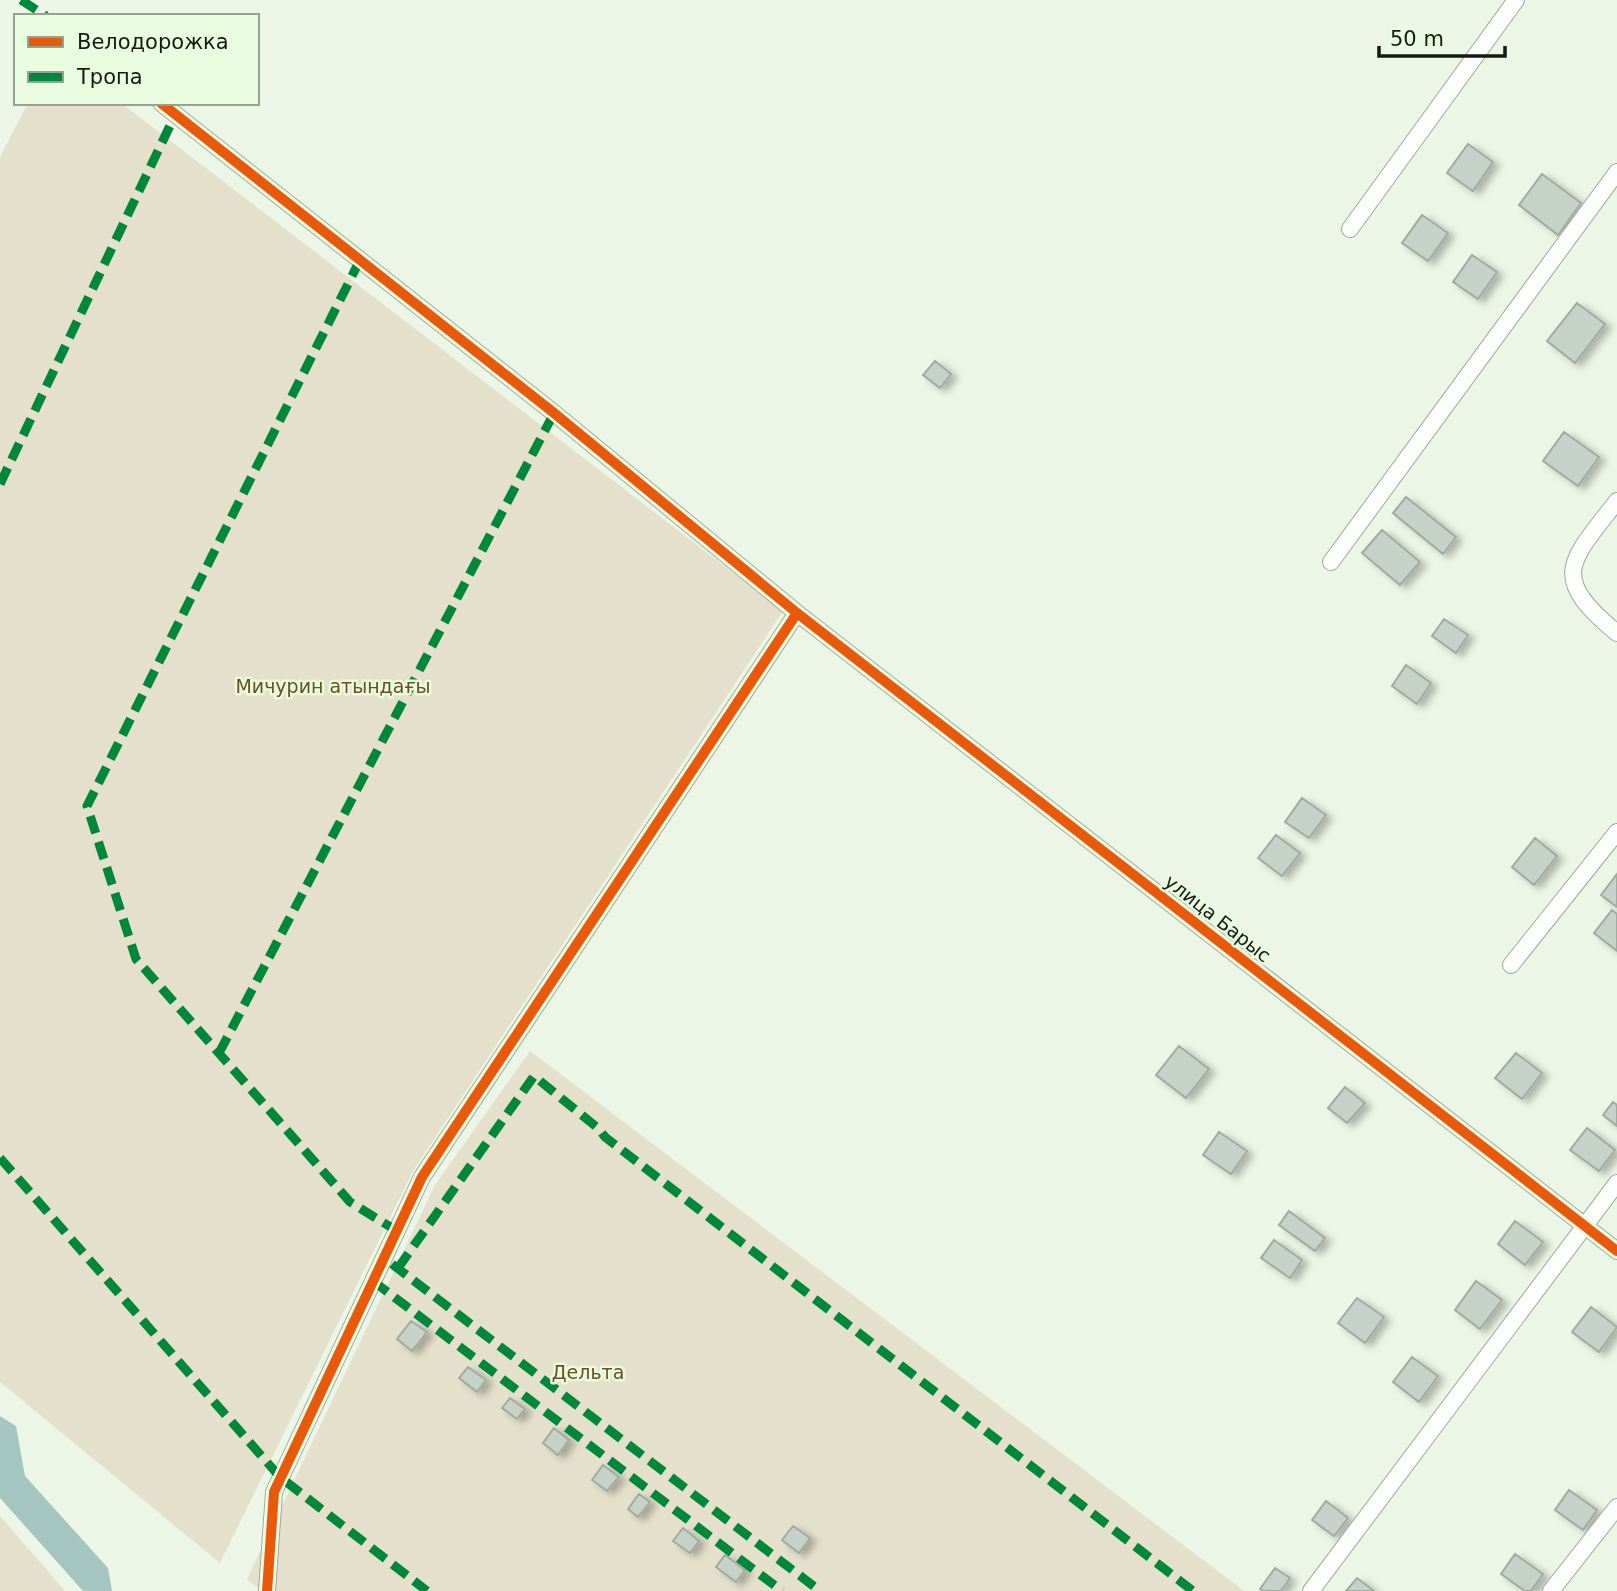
<svg xmlns="http://www.w3.org/2000/svg" width="1617" height="1591" viewBox="0 0 1617 1591" font-family="'DejaVu Sans',sans-serif">
  <style>
    .green { fill: #e5e0cb }
    .water { fill: #a5c6c0 }
    .building { fill: #c6d2c7; stroke: #a0aba1; stroke-width: 2; filter: url(#shadow) }
    .lines { fill: none; stroke-linecap: round; stroke-linejoin: round }
    .street-casing { stroke: #a0a89c; stroke-width: 18 }
    .street { stroke: #fcfefb; stroke-width: 16 }
    .quiet { stroke: #00873e; stroke-width: 9; stroke-dasharray: 18 9; stroke-linecap: butt }
    .cycleway-casing { stroke: #e9fce0; stroke-width: 15 }
    .cycleway { stroke: #e8590c; stroke-width: 10 }
    .labels { text-anchor: middle; dominant-baseline: central; stroke-width: 5; stroke-linejoin: round; paint-order: stroke }
    .park-label { font-size: 19px; fill: #6c4f1d; stroke: #e9fce0 }
    .street-label { font-size: 19px; fill: #151b12; stroke: #e9fce0 }
  </style>
  <defs>
    <filter id="shadow"><feDropShadow dx="6" dy="3.5" stdDeviation="3.5" flood-color="#0004"/></filter>
  </defs>
  <rect width="100%" height="100%" fill="#ebf6e6"/>
  <path class="green" d="M28,103H121L783,611L413,1171L220,1563L0,1382V157Z
    M530,1051L1244,1591H262L247,1579L435,1185Z
    M0,1516L65,1591H0Z"/>
  <path class="water" d="M0,1416L16,1426L25,1476L108,1568L112,1591H83L0,1498Z"/>
  <path class="building" d="M1468,144L1493,162L1473,191L1447,173Z
    M1542,174L1581,203L1558,235L1519,205Z
    M1422,215L1448,233L1428,261L1402,243Z
    M1472,255L1497,272L1478,299L1453,282Z
    M1577,303L1605,324L1575,363L1547,341Z
    M935,361L951,374L940,388L923,375Z
    M1564,432L1599,457L1578,486L1543,461Z
    M1406,497L1456,537L1443,554L1393,513Z
    M1382,530L1420,562L1400,585L1362,553Z
    M1444,619L1468,635L1456,653L1432,636Z
    M1406,665L1431,683L1417,704L1392,686Z
    M1302,798L1326,815L1309,838L1285,822Z
    M1276,835L1300,853L1282,876L1258,858Z
    M1535,838L1557,856L1534,885L1512,867Z
    M1617,874V907L1601,895Z
    M1612,910L1617,914V951L1594,933Z
    M1179,1046L1209,1069L1186,1098L1156,1075Z
    M1516,1053L1542,1073L1522,1099L1495,1078Z
    M1345,1087L1365,1103L1347,1123L1328,1108Z
    M1613,1102L1617,1105V1126L1603,1115Z
    M1587,1128L1615,1150L1599,1171L1570,1150Z
    M1219,1132L1247,1151L1231,1174L1203,1155Z
    M1289,1211L1325,1238L1315,1251L1279,1225Z
    M1515,1221L1543,1242L1525,1265L1498,1244Z
    M1274,1240L1302,1260L1290,1278L1261,1258Z
    M1476,1281L1502,1300L1480,1329L1455,1310Z
    M1357,1298L1384,1317L1365,1343L1338,1323Z
    M1591,1307L1617,1327L1599,1352L1572,1332Z
    M411,1321L427,1332L412,1351L397,1339Z
    M1412,1357L1438,1376L1419,1402L1393,1382Z
    M468,1367L486,1380L477,1392L459,1378Z
    M510,1398L525,1409L517,1419L502,1408Z
    M554,1428L569,1440L558,1455L543,1443Z
    M603,1465L619,1477L607,1491L592,1480Z
    M1569,1490L1597,1510L1583,1530L1555,1510Z
    M639,1494L650,1502L638,1517L628,1509Z
    M1326,1501L1348,1518L1334,1536L1312,1520Z
    M793,1526L810,1538L799,1553L782,1540Z
    M683,1528L699,1541L690,1553L673,1541Z
    M1515,1554L1543,1574L1531,1591H1525L1501,1574Z
    M725,1555L745,1570L736,1582L716,1567Z
    M1275,1568L1290,1578L1281,1591H1263L1260,1589Z
    M1357,1578L1374,1591H1346Z"/>
  <g class="lines">
    <g class="street-casing">
      <path id="street" d="M161,103L554,413L797,613L1617,1251
        M1350,229L1516,0
        M1617,501C1570,562 1548,576 1617,633
        M1331,562L1617,172
        M1511,965L1617,832
        M267,1591L274,1492L422,1177L797,613
        M1311,1591L1617,1183
        M1551,1591L1617,1507"/>
    </g>
    <use href="#street" class="street"/>
    <path class="quiet" d="M21,0L46,16
      M360,260L87,806L136,959L350,1202L397,1231
      M0,484L175,115
      M219,1053L554,413
      M0,1158L280,1477L427,1591
      M392,1264L820,1591
      M398,1268L534,1076L599,1129L605,1137L1193,1591
      M373,1281L782,1591"/>
    <g class="cycleway-casing">
      <path id="cycleway" d="M161,103L554,413L797,613L1617,1251
        M267,1591L274,1492L422,1177L797,613"/>
    </g>
    <use href="#cycleway" class="cycleway"/>
  </g>
  <g class="labels">
    <g class="park-label">
      <text x="333" y="686">Мичурин атындағы</text>
      <text x="588" y="1372">Дельта</text>
    </g>
    <g class="street-label">
      <text transform="translate(1218 918) rotate(38)">улица Барыс</text>
    </g>
  </g>
  <rect x="14" y="14" width="245" height="91" fill="#e9fce0" stroke="#94a28e" stroke-width="2"/>
  <rect x="28" y="37" width="35" height="10" fill="#e8590c" stroke="#94a28e" stroke-width="2"/>
  <text x="77" y="49" font-size="21" fill="#151b12">Велодорожка</text>
  <rect x="28" y="72" width="35" height="10" fill="#00873e" stroke="#94a28e" stroke-width="2"/>
  <text x="77" y="84" font-size="21" fill="#151b12">Тропа</text>
  <path d="M1379 46v10h126v-10" fill="none" stroke="#151b12" stroke-width="3.5"/>
  <text x="1390" y="46" font-size="21" fill="#151b12" stroke="#e9fce0" stroke-width="5" paint-order="stroke">50 m</text>
</svg>
